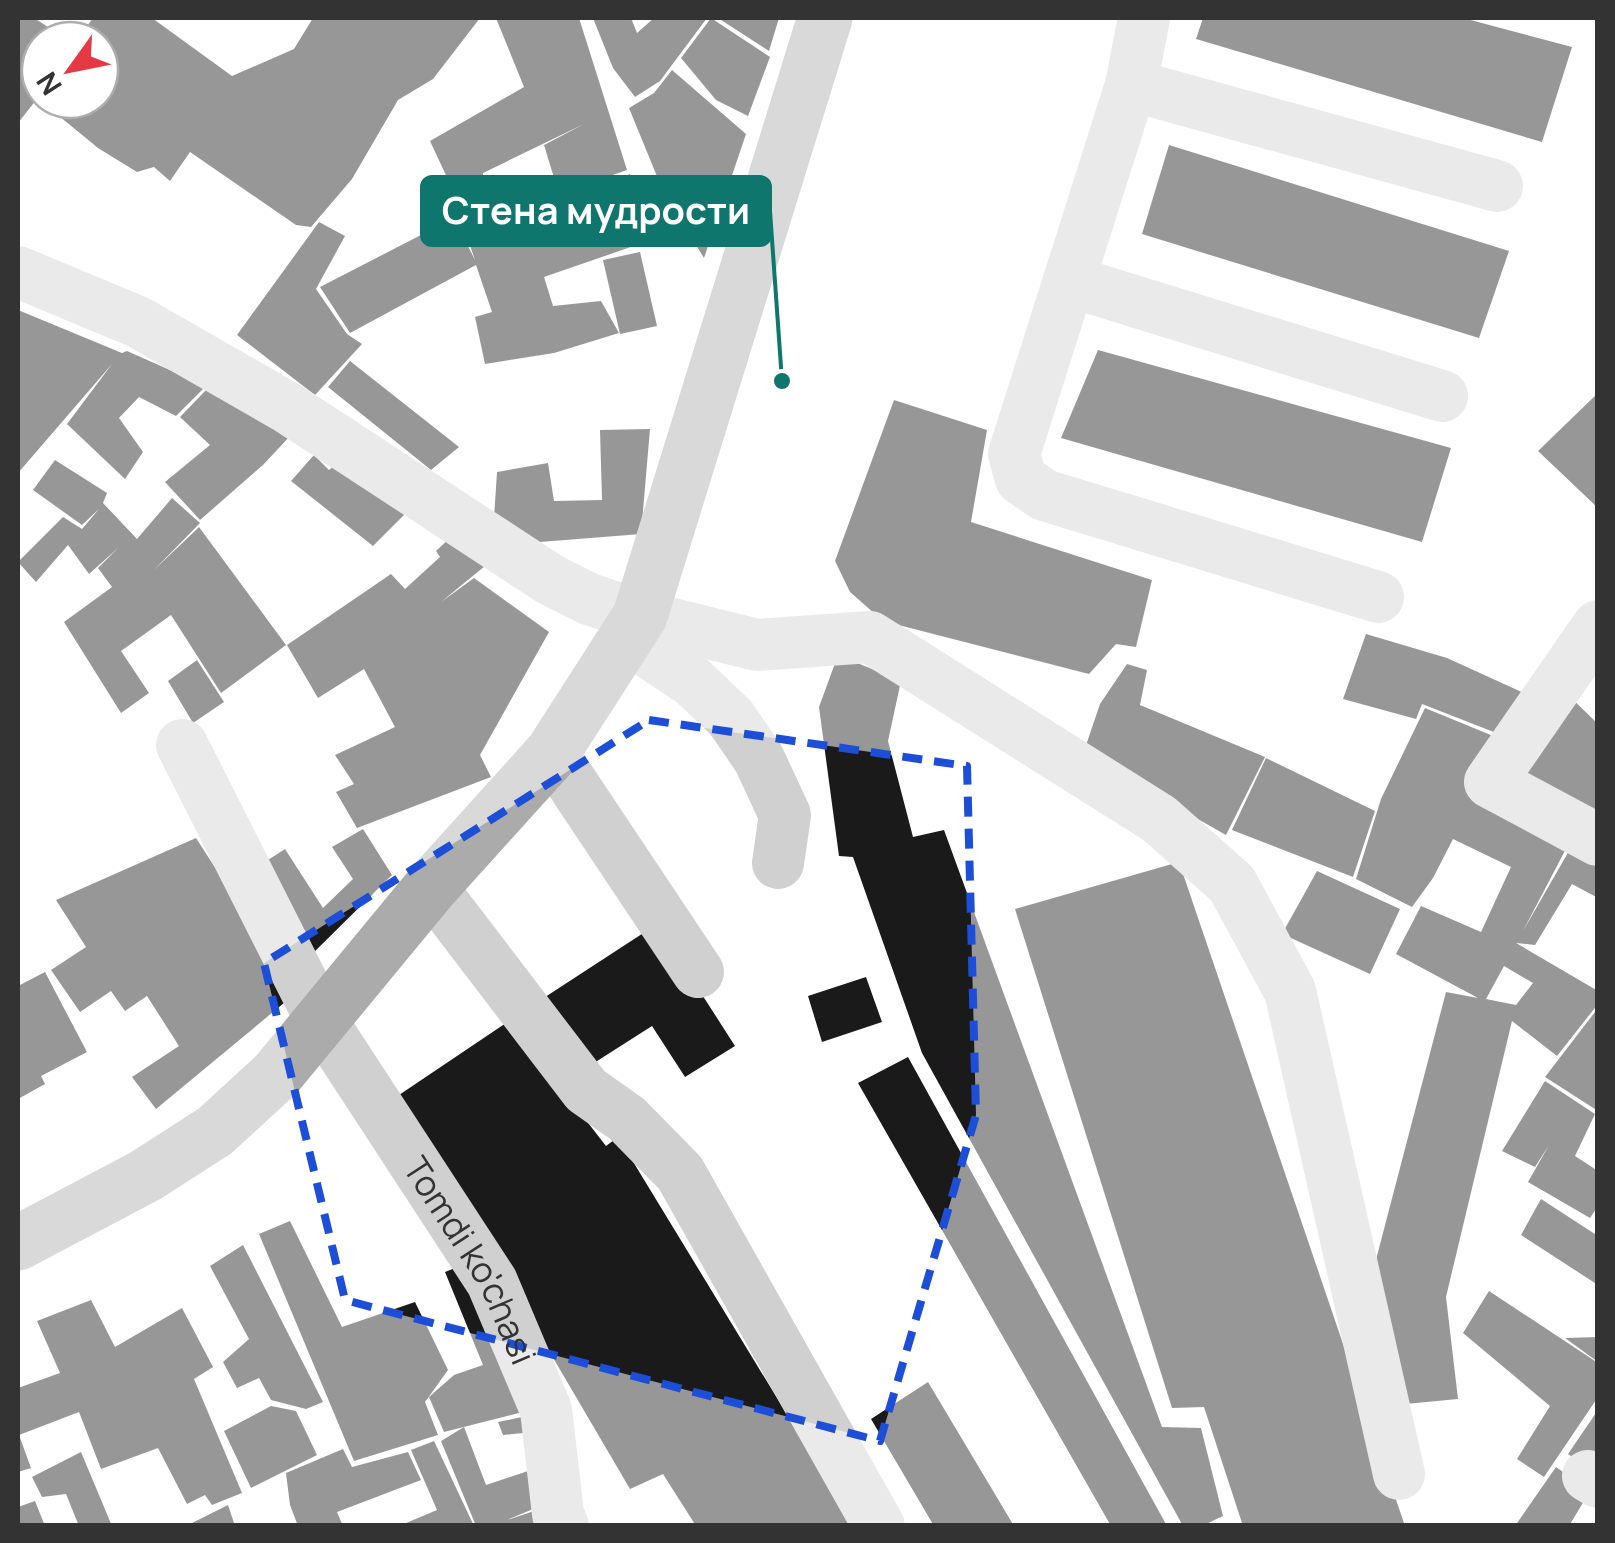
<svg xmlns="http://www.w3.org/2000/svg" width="1615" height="1543" viewBox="0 0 1615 1543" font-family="Manrope,sans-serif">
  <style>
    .building { fill: #1a1a1a; fill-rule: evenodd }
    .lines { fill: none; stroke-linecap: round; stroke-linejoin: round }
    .minor { stroke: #d0d0d0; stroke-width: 52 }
    .major { stroke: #ababab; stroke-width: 55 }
    .marked { fill: none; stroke: #1d4ed8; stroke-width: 8; stroke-dasharray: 20 12; stroke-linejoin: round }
    .labels { text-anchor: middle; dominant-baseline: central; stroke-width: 10; stroke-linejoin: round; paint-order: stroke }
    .street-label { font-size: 35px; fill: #333; stroke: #fff }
    .leader { fill: none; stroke: #0f766e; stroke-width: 4 }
    .callout-dot { fill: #0f766e; stroke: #fff; stroke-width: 4 }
    .callout { fill: #0f766e; stroke: #0f766e; stroke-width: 4 }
    .callout-label { font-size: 38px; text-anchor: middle; font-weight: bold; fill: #fff }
  </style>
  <rect width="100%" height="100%" fill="#fff"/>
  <path class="building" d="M18,18H34L59,34L55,40H40V95L18,123Z
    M93,18H152L232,76L294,49L313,18H480L433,79L398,100L352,179L311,227L296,225L190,152L170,181L154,167L137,172L98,148L59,116L66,100H100V40H77Z
    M496,18H579L627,170L559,194L544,145L584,124L483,173V188L458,201L430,141L524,87Z
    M593,18H631L637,33L654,18H707L660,81L635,97L613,68Z
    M711,18L770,57L748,116L716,100L681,58Z
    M718,18H779L769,51Z
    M1203,18H1463L1572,47L1542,142L1196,39Z
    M672,70L746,134L704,258L663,191L629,108L654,93Z
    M1169,145L1509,251L1479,338L1142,234Z
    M630,174L654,239L544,277L553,306L601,301L619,333L554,353L485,364L475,317L492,312L476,265L350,333L320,287L454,218L475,260L456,205L508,179L523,217Z
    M319,222L345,236L316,289L347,334L362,344L315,395L237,335Z
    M640,252L657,326L620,334L603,260Z
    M18,310L122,353L127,351L206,386L176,416L139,397L119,418L143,452L125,479L67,424L112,364L18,473Z
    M1098,350L1451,448L1422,542L1061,438Z
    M350,361L459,447L431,470L328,387Z
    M209,387L291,435L263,465L200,520L165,482L210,445L180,417Z
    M1598,393V508L1538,451Z
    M894,400L987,430L971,522L1152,580L1136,647L1116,644L1089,674L883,621L850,592L835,561Z
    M650,429L641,534L527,543L494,518L497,472L548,463L554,501L602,500L600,430Z
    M314,455L329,470L338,462L405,514L373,546L291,481Z
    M55,460L107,493L103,503L137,539L172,498L200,523L154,570L199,527L286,645L221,693L171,615L121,651L149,693L121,713L64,622L112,587L98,568L118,548L89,574L68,545L36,582L18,562L63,517L82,529L99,509L82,525L33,490Z
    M453,535L485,566L441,602L474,578L549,632L480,755L491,777L357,828L336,792L354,784L335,755L395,727L364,669L318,698L287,645L391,574L405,589L440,557L436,551Z
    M1366,634L1447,658L1526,694L1504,736L1422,704L1416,719L1343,699Z
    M838,655L901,681L888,741L913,837L944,830L1162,1427L1201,1428L1223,1516L1202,1526H1183L922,1053L853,857L839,856L819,707Z
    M197,660L224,702L193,723L168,681Z
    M1127,664L1147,670L1140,705L1265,757L1226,835L1083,754L1100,704Z
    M1563,690L1598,724V826L1506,764Z
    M1425,708L1503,740L1569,843L1523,931L1577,837L1598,849V898L1572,884L1535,945L1516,943L1598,991V1004L1557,1056L1512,1021L1446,1297L1458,1399L1395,1405L1372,1275L1446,992L1478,998L1396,954L1421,906L1481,932L1511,867L1453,839L1433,878L1412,907L1356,879L1381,799ZM1504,966L1533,983L1516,1005L1486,999Z
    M1266,758L1375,811L1353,877L1232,830Z
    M363,829L392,875L303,963L248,873L285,849L323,908L353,879L332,847Z
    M196,838L296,993L156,1109L132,1077L179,1046L147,996L125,1011L111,991L80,1012L51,970L86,947L56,900Z
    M1179,862L1405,1526H1243L1204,1407L1172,1408L1015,909Z
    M1317,871L1400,909L1370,974L1282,934Z
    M648,930L667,940L735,1046L685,1077L652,1026L583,1070L539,1001Z
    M45,972L87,1052L41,1076L45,1084L18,1099V986Z
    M866,977L882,1022L822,1042L808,996Z
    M1598,1008V1111L1545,1077Z
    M509,1021L606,1146L618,1137L855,1526H696L663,1474L630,1489L399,1095Z
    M908,1057L1167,1526H1111L858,1083Z
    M1545,1081L1595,1114L1575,1156L1598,1171V1206L1590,1218L1528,1182L1549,1145L1535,1167L1502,1151Z
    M1541,1199L1598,1236V1285L1521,1235Z
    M290,1221L342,1327L415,1302L448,1370L425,1402L438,1435L354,1461L259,1234Z
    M243,1245L323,1402L306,1409L271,1400L259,1378L237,1388L223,1362L249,1339L210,1266Z
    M470,1262L531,1410L444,1432L429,1397L454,1375L483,1365L445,1272Z
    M1489,1291L1598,1363V1397L1544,1477L1517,1459L1550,1406L1463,1333Z
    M91,1300L115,1347L182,1308L213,1367L194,1379L242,1493L212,1505L205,1495L187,1504L158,1448L101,1469L79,1412L19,1435L31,1468L18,1472V1388L60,1373L37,1321Z
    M1598,1337V1362L1565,1338Z
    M928,1382L1014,1526H934L871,1419Z
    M271,1406L296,1411L317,1455L251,1488L224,1431Z
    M1598,1410V1475L1568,1454Z
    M531,1415L545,1504L507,1520L543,1508L550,1526H476L441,1441L464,1427L486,1485L528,1471L523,1433L503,1435L498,1422Z
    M434,1441L474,1526H399L437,1510L411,1450Z
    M343,1449L352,1467L408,1452L421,1480L337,1512L343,1526H298L290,1505L286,1473Z
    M81,1452L112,1526H79L66,1494L42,1497L32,1477Z
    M1556,1467L1590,1491L1569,1526H1515Z
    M35,1501L45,1526H18V1507Z
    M228,1505L235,1526H186Z"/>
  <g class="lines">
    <g class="minor">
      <path d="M1144,18L1131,85L1014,454L1021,479L1044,495L1378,597"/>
      <path d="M1131,85L1497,186"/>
      <path d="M18,272L138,322L288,408L551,580L589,599L640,616L757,645L870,637L1159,819L1232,884L1290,991L1399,1474"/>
      <path d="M1069,281L1442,396"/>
      <path d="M1598,626L1490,782L1598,840"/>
      <path d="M626,637L692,681L731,718L759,759L785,815L778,863"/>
      <path id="s1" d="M182,745L321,1020L492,1282L546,1410L558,1514L563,1526"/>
      <path d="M552,753L698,972"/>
      <path d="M431,887L586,1090L627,1119L680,1173L879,1526"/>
      <path d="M1588,1476L1598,1482"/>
    </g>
    <path class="major" d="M18,1243L145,1176L215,1131L276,1075L431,887L552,753L640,616L825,18"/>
  </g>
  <path d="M0 0H1615V1543H0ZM649,720L967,766L976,1115L880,1441L345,1300L264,963Z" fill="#fff" fill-opacity=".55" fill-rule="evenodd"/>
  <path class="marked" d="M649,720L967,766L976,1115L880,1441L345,1300L264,963Z"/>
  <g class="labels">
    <g class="street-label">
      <text stroke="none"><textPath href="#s1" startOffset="592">Tomdi ko'chasi</textPath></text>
    </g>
  </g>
  <path class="leader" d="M782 381L770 211"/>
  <circle class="callout-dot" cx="782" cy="381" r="10"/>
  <rect class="callout" x="422" y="177" width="348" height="68" rx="10"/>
  <g class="callout-label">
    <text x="596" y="224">Стена мудрости</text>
  </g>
  <rect width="1615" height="1543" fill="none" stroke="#333333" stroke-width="40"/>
  <g transform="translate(70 70) rotate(237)"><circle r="48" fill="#ffffff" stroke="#adadad" stroke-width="2.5"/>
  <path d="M0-8L18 38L0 25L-18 38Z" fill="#e63946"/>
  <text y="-15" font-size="28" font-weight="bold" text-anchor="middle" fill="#333333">N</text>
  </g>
</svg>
